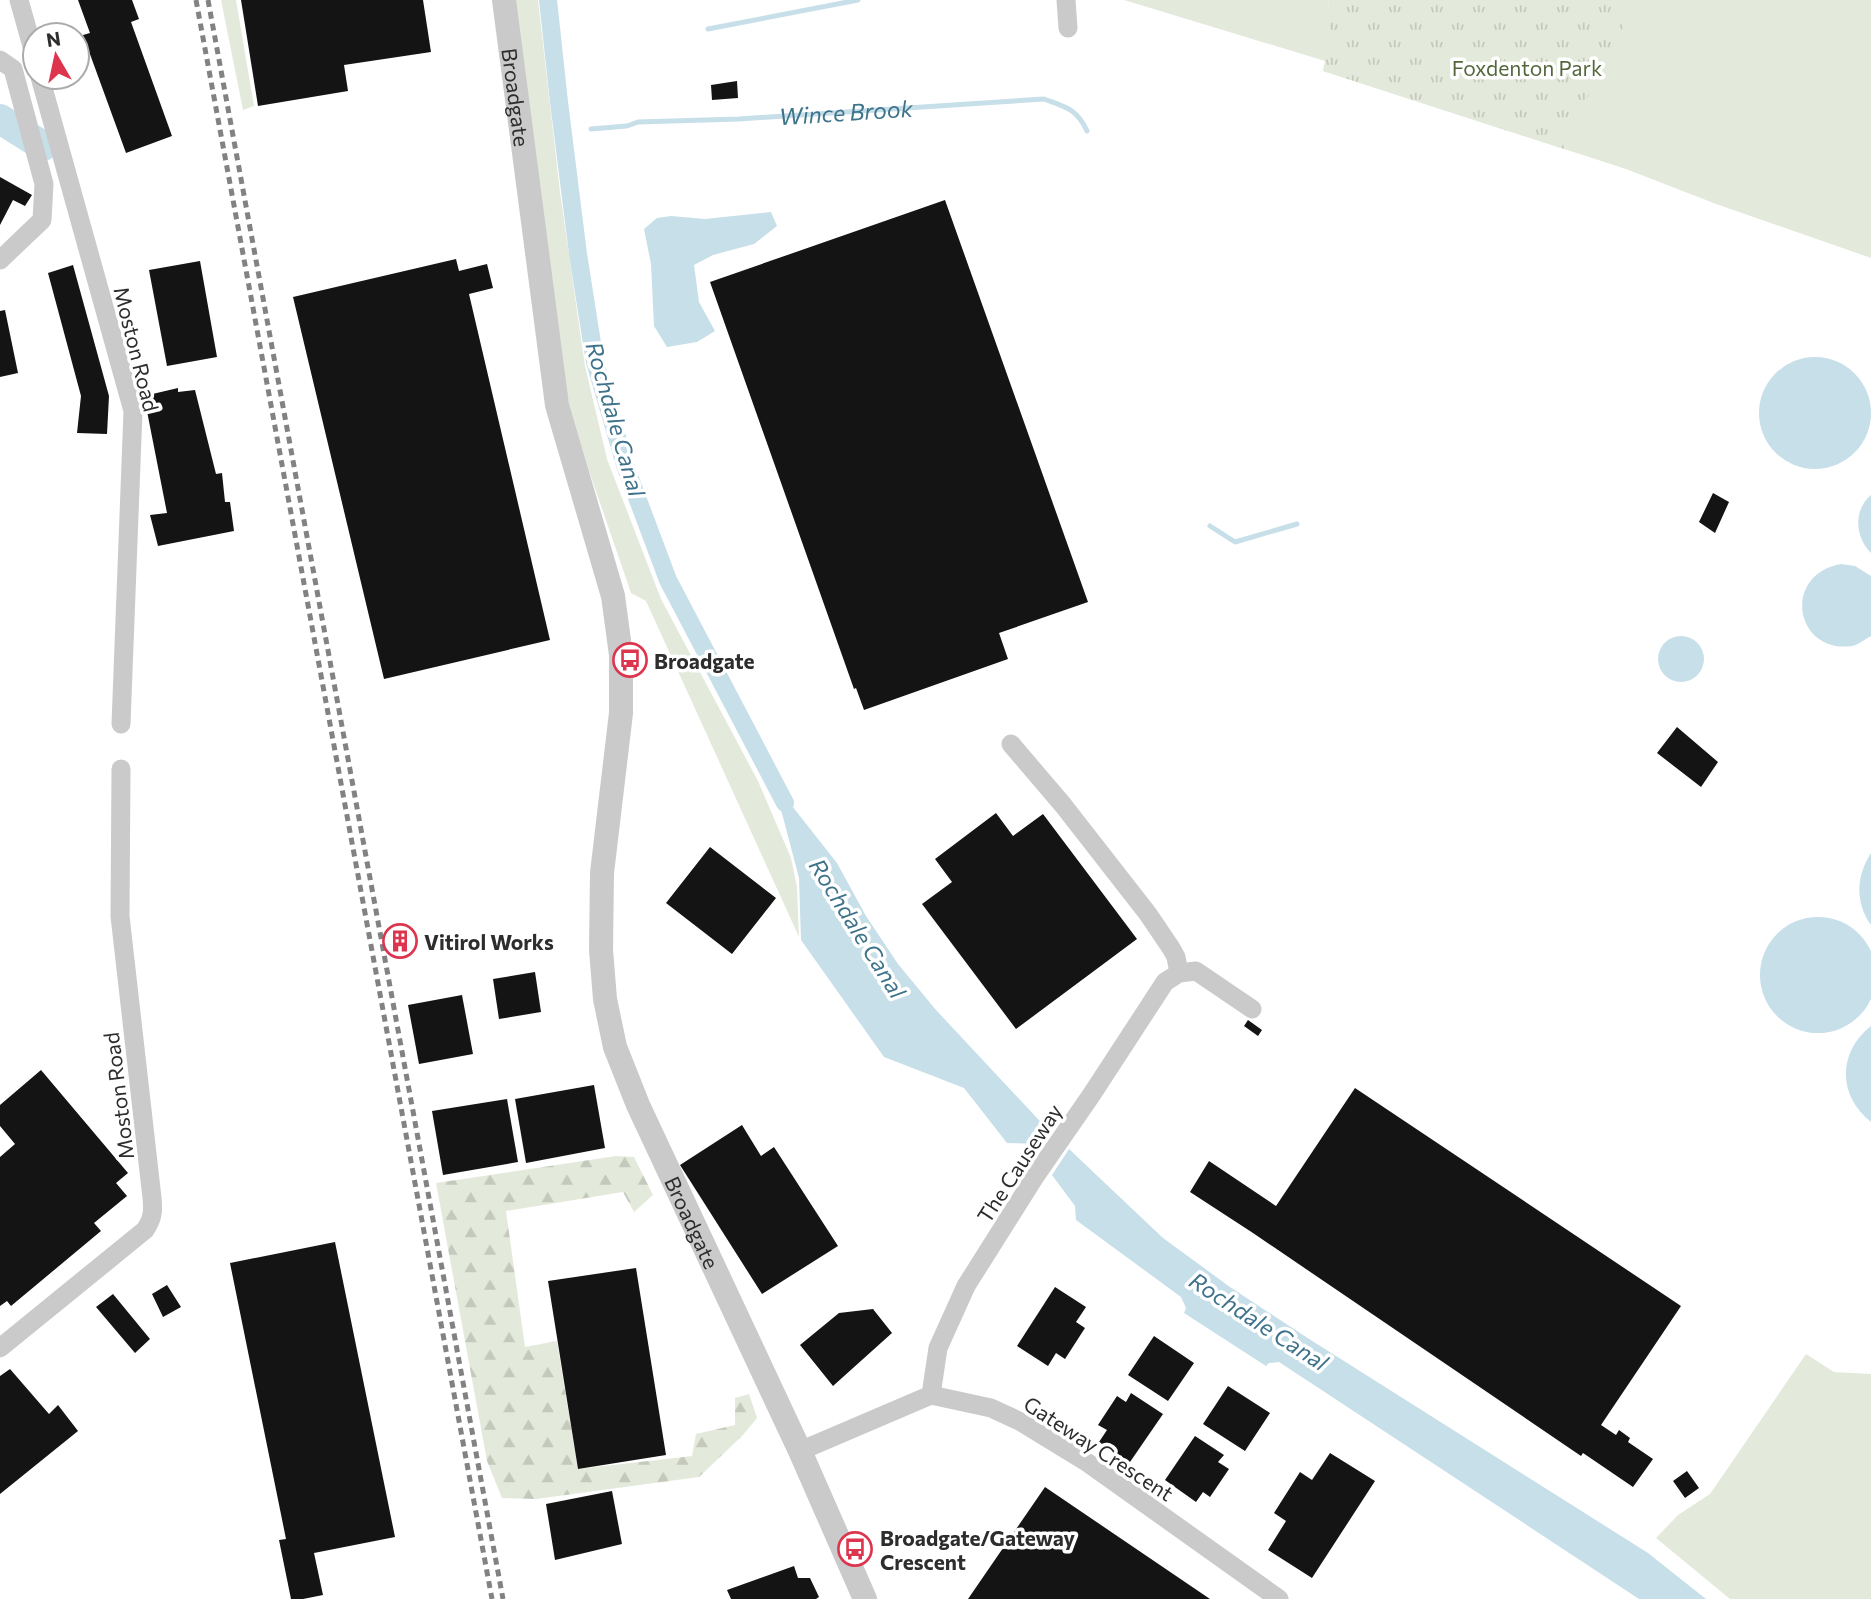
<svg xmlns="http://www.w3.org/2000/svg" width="1871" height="1599" viewBox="0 0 1871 1599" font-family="Commissioner,sans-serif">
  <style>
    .grass { fill: #e4eadb }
    .forest { fill: url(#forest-firs) }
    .park { fill: url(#park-tufts) }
    .water { fill: #c7dfe9 }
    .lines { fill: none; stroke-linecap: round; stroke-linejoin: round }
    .stream { stroke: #c7dfe9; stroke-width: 5 }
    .canal { stroke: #c7dfe9; stroke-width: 18 }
    .river { stroke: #c7dfe9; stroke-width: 30 }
    .building { fill: #141414 }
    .minor { stroke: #cacaca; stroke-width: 19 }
    .tertiary { stroke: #cacaca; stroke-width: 24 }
    .rail { stroke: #828282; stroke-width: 5; stroke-dasharray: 7 5; stroke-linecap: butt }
    .labels { text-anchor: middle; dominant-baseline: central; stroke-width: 7; stroke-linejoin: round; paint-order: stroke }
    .park-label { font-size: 21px; fill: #53663c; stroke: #fff }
    .street-label { font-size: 21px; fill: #2d2d2d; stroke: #fff }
    .poi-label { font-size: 21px; font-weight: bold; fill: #2d2d2d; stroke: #fff; text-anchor: start }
    .water-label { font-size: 23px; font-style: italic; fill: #3e738b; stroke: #fff }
  </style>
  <defs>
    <pattern id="forest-firs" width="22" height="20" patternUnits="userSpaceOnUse" patternTransform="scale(1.75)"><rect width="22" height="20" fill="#e4eadb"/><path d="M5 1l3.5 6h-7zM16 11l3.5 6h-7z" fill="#c4c9bc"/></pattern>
    <pattern id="park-tufts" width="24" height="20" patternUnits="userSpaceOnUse" patternTransform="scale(1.75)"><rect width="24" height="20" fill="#e4eadb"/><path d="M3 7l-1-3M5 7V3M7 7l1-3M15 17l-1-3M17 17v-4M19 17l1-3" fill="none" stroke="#c4c9bc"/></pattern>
  </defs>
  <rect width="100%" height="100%" fill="#fff"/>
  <path class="grass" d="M221,0H236L254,106L243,110Z
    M513,0H538L560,192L585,366L607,459L661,599L758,781L791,858L797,887L799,937L646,601L631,593L588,468L560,372Z
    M1124,0H1328L1330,17L1329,0H1871V258L1716,204L1626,169L1323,71L1325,61Z
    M1806,1354L1834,1372L1871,1374V1599H1730L1656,1538L1678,1515L1710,1494Z"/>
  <path class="forest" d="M616,1156L634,1157L653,1195L634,1212L623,1192L506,1211L525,1347L557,1341L578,1469L692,1456L696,1434L735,1425V1398L749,1394L757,1418L743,1435L699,1477L536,1499L502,1498L487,1461L436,1183Z"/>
  <path class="park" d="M1328,0H1637L1582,108L1564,149L1323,71L1331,39Z"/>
  <path class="water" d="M771,212L777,226L754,244L713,255L694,265L699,302L715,331L697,342L667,347L654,326L651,264L644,229L657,218L671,216L705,219Z
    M1759 413a56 56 0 1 1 112 0a56 56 0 1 1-112 0Z
    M1871,495V553C1855,537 1853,510 1871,495Z
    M1841,564L1855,566L1871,576V636C1865,639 1858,645 1852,646C1795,654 1781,575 1841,564Z
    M1658 659a23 23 0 1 1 46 0a23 23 0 1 1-46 0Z
    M774,783L837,863L866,916L898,964L936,1010L1051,1133L1044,1144L1007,1143L964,1088L884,1057L801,940L799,878Z
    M1871,853V925C1855,903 1856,876 1871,853Z
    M1760 975a58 58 0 1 1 116 0a58 58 0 1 1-116 0Z
    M1871,1026V1122C1837,1095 1838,1052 1871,1026Z
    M1069,1149L1163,1238L1230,1287L1306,1337L1648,1553L1706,1599H1639L1279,1362L1269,1363L1266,1366L1184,1313L1186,1308L1181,1297L1076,1220L1075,1206L1052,1175Z"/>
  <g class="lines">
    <g class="stream">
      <path d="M708,29L858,0"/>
      <path id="s1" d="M591,129L627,126L638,122L739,119L1044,99C1066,107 1077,109 1087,131"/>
      <path d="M1210,526L1235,542L1297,524"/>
    </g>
    <path class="canal" d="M548,0L559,102L578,254L595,362L626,468L668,580L785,803"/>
    <path class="river" d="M0,119L43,146"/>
  </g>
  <path class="building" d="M78,0H132L139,19L131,22L172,136L126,153L83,35L90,33Z
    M241,0H423L431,52L344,65L348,91L258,106Z
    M737,81L738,98L712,100L711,85Z
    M0,177L32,195L25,206L13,200L0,225Z
    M945,200L1088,602L999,633L1008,659L864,710L856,688L854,689L710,282Z
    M456,259L459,271L487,264L493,288L469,294L550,640L384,679L293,297Z
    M200,261L217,357L167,366L149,270Z
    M73,265L109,396L107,434L77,433L81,396L48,273Z
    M5,310L18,373L0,377V311Z
    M178,388V392L195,390L216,474L222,473L225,502H230L234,531L158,546L150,515L167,513L144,396Z
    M1713,493L1729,502L1715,533L1699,522Z
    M1677,727L1718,762L1701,787L1657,753Z
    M996,813L1013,836L1043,814L1137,939L1016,1029L922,904L952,882L935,859Z
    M710,847L776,898L732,954L666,903Z
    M406,924L412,954L396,958L389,928Z
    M535,972L541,1012L499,1019L493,979Z
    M462,995L473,1054L419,1064L408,1005Z
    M1248,1020L1262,1030L1258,1036L1244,1026Z
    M41,1070L128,1173L116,1183L127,1196L94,1223L101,1231L11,1306L7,1301L0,1306V1157L15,1144L0,1126V1105Z
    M594,1085L605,1148L526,1163L515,1099Z
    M1355,1088L1681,1306L1601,1425L1616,1435L1619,1430L1630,1438L1628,1442L1653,1459L1633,1487L1583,1453L1581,1456L1253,1233L1190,1192L1209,1161L1276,1206Z
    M507,1099L518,1162L443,1175L432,1111Z
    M742,1125L761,1156L774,1147L838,1246L762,1294L680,1165Z
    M335,1242L395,1537L314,1553L323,1595L303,1599H291L279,1540L286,1539L230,1263Z
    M636,1268L666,1455L578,1469L548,1281Z
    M167,1285L181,1307L163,1317L152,1294Z
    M1055,1287L1086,1307L1076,1322L1085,1328L1065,1359L1056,1353L1048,1366L1017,1346Z
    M113,1294L150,1339L135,1353L96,1307Z
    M873,1309L892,1333L833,1386L800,1345L839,1313Z
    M1154,1336L1194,1363L1168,1401L1128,1375Z
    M10,1369L49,1414L58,1405L78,1431L0,1494V1376Z
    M1228,1386L1270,1413L1245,1451L1203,1424Z
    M1131,1393L1163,1414L1130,1462L1099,1442L1107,1430L1098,1425L1117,1396L1126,1402Z
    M1195,1436L1224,1455L1218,1462L1229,1469L1210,1497L1203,1492L1196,1502L1165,1480Z
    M1330,1453L1375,1481L1312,1578L1268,1550L1286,1521L1274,1513L1300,1472L1312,1480Z
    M1687,1471L1699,1488L1685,1498L1673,1481Z
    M1045,1487L1210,1599H968Z
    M612,1491L622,1544L555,1560L546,1504Z
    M794,1566L798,1578H810L819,1597L816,1599H731L727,1590Z"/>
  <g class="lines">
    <path class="minor" d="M19,0L35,57
      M1066,0L1068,28
      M0,60L13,69L44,184L42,220L0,260
      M40,77L133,411L121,724
      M1011,744L1063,805L1148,914L1171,948L1176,957L1179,973
      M0,1348L145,1230C155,1216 153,1206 151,1189L120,916L121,769
      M931,1395L938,1348L966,1286L1036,1175L1092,1094L1165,982L1179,973L1196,971L1252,1009
      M800,1451L931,1395L991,1408L1021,1422L1088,1463L1279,1599"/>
    <path class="tertiary" id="s2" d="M504,0L557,405L613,596L621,655V713L602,873L601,950L605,999L615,1047L638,1105L800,1451L865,1599"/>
    <path class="rail" d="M196,0L492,1599
      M208,0L503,1599"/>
  </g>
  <defs>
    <g id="bus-ring" transform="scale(1.75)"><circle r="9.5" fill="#fff" stroke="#de354e" stroke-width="1.5"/><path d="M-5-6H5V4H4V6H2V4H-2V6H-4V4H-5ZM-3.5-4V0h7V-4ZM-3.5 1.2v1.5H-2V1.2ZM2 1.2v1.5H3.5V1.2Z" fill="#de354e"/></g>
    <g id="building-ring" transform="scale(1.75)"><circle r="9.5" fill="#fff" stroke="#de354e" stroke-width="1.5"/><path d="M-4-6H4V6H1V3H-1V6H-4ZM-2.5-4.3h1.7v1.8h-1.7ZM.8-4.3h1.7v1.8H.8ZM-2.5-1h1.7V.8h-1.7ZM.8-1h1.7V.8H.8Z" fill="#de354e"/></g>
  </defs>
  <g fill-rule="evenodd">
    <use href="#bus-ring" x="630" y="660"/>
    <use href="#building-ring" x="400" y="941"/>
    <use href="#bus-ring" x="855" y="1549"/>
  </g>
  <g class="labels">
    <g class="park-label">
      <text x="1527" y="67">Foxdenton Park</text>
    </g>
    <g class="street-label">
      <text stroke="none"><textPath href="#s2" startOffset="98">Broadgate</textPath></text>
      <text transform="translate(137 349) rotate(76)">Moston Road</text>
      <text transform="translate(118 1096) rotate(-97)">Moston Road</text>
      <text transform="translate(1019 1163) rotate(-57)">The Causeway</text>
      <text stroke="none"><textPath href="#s2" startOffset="1253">Broadgate</textPath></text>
      <text transform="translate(1099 1448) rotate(33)">Gateway Crescent</text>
    </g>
    <g class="poi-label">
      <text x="654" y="660">Broadgate</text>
      <text x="424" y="941">Vitirol Works</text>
      <text x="880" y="1537">Broadgate/Gateway<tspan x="880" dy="24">Crescent</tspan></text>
    </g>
    <g class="water-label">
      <text stroke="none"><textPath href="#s1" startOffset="256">Wince Brook</textPath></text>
      <text transform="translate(616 419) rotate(74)">Rochdale Canal</text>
      <text transform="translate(858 928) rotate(58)">Rochdale Canal</text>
      <text transform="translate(1259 1321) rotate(33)">Rochdale Canal</text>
    </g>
  </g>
  <g transform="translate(56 56) rotate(351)"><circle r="33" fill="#ffffff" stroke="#ababab" stroke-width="2"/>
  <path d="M0-5L12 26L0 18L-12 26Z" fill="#de354e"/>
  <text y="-10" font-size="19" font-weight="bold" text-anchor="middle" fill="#2d2d2d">N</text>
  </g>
</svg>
